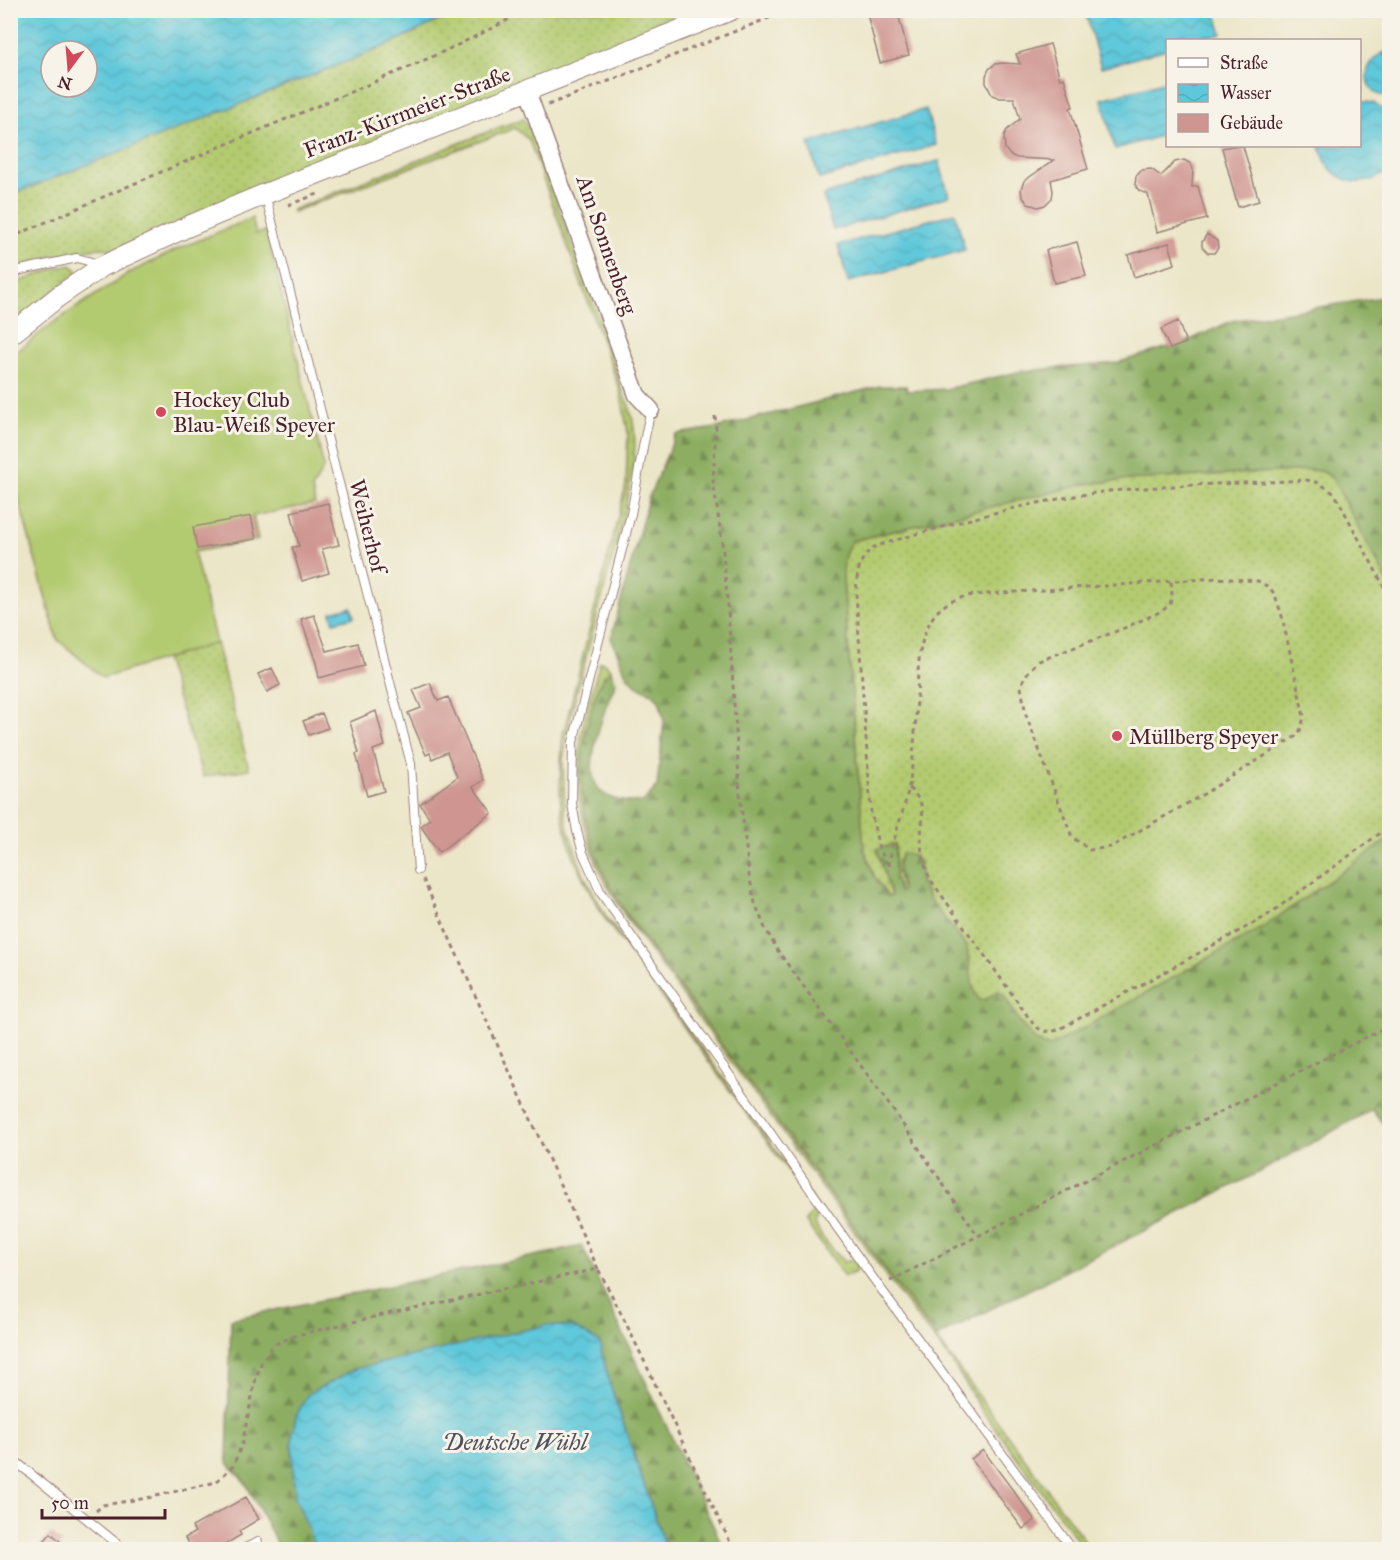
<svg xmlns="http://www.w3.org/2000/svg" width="1400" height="1560" viewBox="0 0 1400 1560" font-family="'IM FELL Great Primer',serif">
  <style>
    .grass { fill: url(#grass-dots); stroke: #7e744d; stroke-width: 1.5 }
    .forest { fill: url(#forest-firs); stroke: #6c6646; stroke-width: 1.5 }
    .pitch { fill: #b2ca6f; stroke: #7e744d; stroke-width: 1.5 }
    .water { fill: url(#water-waves); stroke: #547482; stroke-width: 1.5; fill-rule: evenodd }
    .building { fill: #cf9691 }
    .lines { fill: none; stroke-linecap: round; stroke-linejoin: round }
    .service-casing { stroke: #9b827a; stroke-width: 10 }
    .minor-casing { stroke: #9b827a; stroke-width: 19 }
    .tertiary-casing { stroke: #9b827a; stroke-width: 22 }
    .path { stroke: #9b827a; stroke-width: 3; stroke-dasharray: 4.5 4.5; stroke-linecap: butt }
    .service { stroke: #fff; stroke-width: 8 }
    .minor { stroke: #fff; stroke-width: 16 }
    .tertiary { stroke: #fff; stroke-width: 20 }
    .poi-dot { fill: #d1495b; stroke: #f7f3e8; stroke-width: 2 }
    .labels { text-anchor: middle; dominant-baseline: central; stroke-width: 6; stroke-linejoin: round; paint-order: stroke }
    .street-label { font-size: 22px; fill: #4a1f2b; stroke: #f7f3e8 }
    .poi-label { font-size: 22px; fill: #4a1f2b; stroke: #f7f3e8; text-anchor: start }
    .water-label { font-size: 24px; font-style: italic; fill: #505260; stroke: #f7f3e8 }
  </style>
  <defs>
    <pattern id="grass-dots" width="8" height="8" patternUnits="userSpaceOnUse" patternTransform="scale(1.5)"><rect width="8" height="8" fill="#b2ca6f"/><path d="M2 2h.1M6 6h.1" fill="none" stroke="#9bad60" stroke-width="1.8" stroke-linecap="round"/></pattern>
    <pattern id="forest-firs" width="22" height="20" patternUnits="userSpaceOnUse" patternTransform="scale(1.5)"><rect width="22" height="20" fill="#8dae62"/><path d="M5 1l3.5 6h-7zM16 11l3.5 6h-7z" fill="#758d51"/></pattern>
    <pattern id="water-waves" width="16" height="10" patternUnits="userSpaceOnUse" patternTransform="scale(1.5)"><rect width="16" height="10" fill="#5ec8da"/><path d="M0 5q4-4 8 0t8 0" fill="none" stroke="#53abbb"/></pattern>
  </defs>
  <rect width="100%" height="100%" fill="#f7f3e8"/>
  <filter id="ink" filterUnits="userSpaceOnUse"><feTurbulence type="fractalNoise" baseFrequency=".0167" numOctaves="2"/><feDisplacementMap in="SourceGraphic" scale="12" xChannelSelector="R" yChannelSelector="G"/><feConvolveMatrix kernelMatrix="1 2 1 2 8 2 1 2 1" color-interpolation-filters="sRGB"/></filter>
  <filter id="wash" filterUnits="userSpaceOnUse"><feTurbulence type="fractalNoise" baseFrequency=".008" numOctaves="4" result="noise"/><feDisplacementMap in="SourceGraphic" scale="24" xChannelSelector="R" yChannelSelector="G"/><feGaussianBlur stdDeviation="1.35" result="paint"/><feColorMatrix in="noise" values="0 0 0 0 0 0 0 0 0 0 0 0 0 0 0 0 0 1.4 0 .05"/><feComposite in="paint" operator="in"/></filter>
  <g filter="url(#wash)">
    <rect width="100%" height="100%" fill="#ece6c9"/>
    <path class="grass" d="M459,11H714L116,251C111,250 107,248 102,248C81,249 28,261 11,271V195L383,47Z
      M523,119L529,126L593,302L625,397C643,432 632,474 625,511L570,718L563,760L565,810L568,829L583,873L607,918L819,1209L815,1224L822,1237L844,1262L851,1260L858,1263L856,1271L844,1276L805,1221L816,1209L605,919C585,884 565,846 561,806C559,782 561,759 563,735L626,485L628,433L620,390L529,140L515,128L293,212L292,210L495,129Z
      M71,265L77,270V273L11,324V285L52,269Z
      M1312,470L1324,472L1332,477L1389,584V839L1262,928L1051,1046C1032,1049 1013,1010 1004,995L999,991L985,1000H979L973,988L967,947L930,900L920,881L898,873L902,891L899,892L895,877V845L877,850L892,896L888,898L874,876L864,848L843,580C843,565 843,553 852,541L1085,484L1124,480Z
      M216,643L249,769L203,777L165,659Z
      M600,662L605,663L611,670C597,681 595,697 590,714C569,788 588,856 629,918L1091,1549H1084L979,1406L952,1362L912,1311L629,922C594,870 573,815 579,751C582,720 592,691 600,662Z"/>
    <path class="forest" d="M1382,297L1384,305L1390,308L1389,584L1332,478L1324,472L1312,470L1124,480L1085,484L852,541C843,553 843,565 843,580L864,848L874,876L888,897L891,896L877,849L895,844V877L899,892L902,890C900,877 893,865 903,853L911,855L920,862V881L930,900L967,947L973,988L979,1000H985L998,991L1004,995C1013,1010 1032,1049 1051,1046L1262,928L1389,839V1132L1372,1109L1265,1169L936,1337L893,1280L629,918C588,855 569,789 590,714C595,697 597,681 611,670L616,683C607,702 601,720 596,741C585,784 597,804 644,802L657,786L664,721L659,700L652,693L637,686L627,676L611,638L648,499L676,434L716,428L880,386H906L908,391L946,389L1022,371L1116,363L1168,347L1170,349L1232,321Z
      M582,1246L724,1549H666L610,1384L599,1342L297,1416L292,1438L293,1470L315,1549H280L246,1484L227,1462L231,1319Z"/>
    <path class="pitch" d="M252,218L256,234L266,231L324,467L312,489L315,504L253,516L258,540L194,552L216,643L103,678L57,639L11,472L10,357L54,322L129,273L180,248Z"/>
    <path class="water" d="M11,10H459V11L383,47L11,195ZM51,51H87V87H51Z
      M1085,11H1215L1222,34L1198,40H1168L1167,49L1101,68Z
      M1385,52H1389V96C1361,96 1360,62 1385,52Z
      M1167,81V134L1115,149L1102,99Z
      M1360,101L1373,103L1389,114V170C1360,193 1329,182 1320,146H1360Z
      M926,109L936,145L819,179L809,143Z
      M939,161L949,196L833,230L823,195Z
      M955,213L965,250L848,282L838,245Z
      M351,607L354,617L334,622L331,612Z
      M547,1325L573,1327L599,1342L610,1384L666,1549H315L308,1528L295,1497L293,1470L292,1438L296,1416L308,1394L355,1369Z"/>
    <g id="blocks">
      <path class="building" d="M866,10H897L909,55L880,63Z
        M1050,44L1060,79L1064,78L1073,107L1070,108L1088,169L1051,180L1053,191L1052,198L1045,205L1038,207L1028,204L1022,196L1021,189L1024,181L1054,160L1017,158L1010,155L1005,149L1004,136L1007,130L1020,119L1014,98H1000L992,95L986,83V76L989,69L995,64L1002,63L1020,64L1016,54Z
        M1232,146H1243L1259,201L1238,207L1222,148Z
        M1184,160L1191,164L1193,170L1192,187L1198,186L1207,219L1157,232L1148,194L1139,191L1135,184L1136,176L1142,170L1151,169L1161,176L1175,162Z
        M1207,234L1217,241L1218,248L1214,253H1208L1202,247V242Z
        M1077,242L1086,276L1054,283L1046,250Z
        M1169,243L1175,264L1134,277L1128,255Z
        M1178,321L1186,343L1170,349L1161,329Z
        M328,503L339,545L322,549L329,573L302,581L292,547L299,546L291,512Z
        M251,516L256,539L197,549L193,527Z
        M314,615L327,651L358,643L364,666L319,678L316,663L301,619Z
        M272,668L280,685L267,692L258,674Z
        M430,683L438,701L448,697L483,780L473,787L492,813L439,852L422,828L421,826L430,819L420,804L457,777L447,752L432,759L430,753L426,755L408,713L421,708L413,690Z
        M376,711L385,746L373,750L384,791L367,796L356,754L359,753L350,722Z
        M322,713L328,728L309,735L303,721Z
        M983,1450L1035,1520L1023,1529L971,1459Z
        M246,1497L259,1519L239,1531L241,1535L216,1550H192L185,1538L195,1532L192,1527Z
        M51,1533L62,1543L56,1550H36Z"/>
    </g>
  </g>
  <g filter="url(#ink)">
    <use href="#blocks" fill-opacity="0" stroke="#9b827a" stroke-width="1.5"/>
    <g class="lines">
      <g class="service-casing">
        <path id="service" d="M265,194L411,764L418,870
          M10,277L21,270L77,258L102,265
          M651,410C642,445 638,479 631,514L573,742L572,804L577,831L583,853L601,893L870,1274L1073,1550
          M10,1457L125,1550
          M241,1550L258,1542"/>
      </g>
      <g class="minor-casing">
        <path id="minor" d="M527,91L637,395L651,410"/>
      </g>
      <g class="tertiary-casing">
        <path id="tertiary" d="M10,335L59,296L103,266L189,226L265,194L731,10"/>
      </g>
      <path class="path" d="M548,105L789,10
        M288,205L318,194
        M10,238C107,195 205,153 303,112C378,80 454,50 526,10
        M715,416L716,428L713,482L722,541L728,609L740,794L749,875L755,903L765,928L778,951L895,1113L978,1236
        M909,788C929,806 921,817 921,841C921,854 925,867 930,879L1034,1025C1043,1032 1047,1033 1058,1030L1265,917L1390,826
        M888,864L879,849L871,812L856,594C857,573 858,557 876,546C950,524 1026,502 1102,492C1170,484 1239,484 1307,480L1319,483L1335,494L1390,598
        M889,866C892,838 904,813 909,786C914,758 915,729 917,700C918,675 917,647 929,624C938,605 953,599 972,595L1218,578L1258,581L1270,588L1275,595L1282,616L1304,717L1300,731L1295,737L1202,795L1111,847L1090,850L1072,837L1026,715L1021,687L1024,678L1031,668L1039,661L1122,629L1162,611L1170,604L1172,595L1171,581
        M423,879L598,1269
        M890,1281L1390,1025
        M96,1511L103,1505L147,1498L216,1482L233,1466L242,1444L256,1378L262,1361L273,1345L297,1335L391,1313L598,1269C647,1361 687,1456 734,1550"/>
      <use href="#service" class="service"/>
      <use href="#minor" class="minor"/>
      <use href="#tertiary" class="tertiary"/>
    </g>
  </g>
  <g class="poi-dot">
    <circle cx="161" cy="412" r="6"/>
    <circle cx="1117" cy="736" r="6"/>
  </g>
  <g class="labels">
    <g class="street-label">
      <text transform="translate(407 112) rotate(-21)">Franz-Kirrmeier-Straße</text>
      <text transform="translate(607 245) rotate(71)">Am Sonnenberg</text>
      <text transform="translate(368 526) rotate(76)">Weiherhof</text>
    </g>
    <g class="poi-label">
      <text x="173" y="399">Hockey Club<tspan x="173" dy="25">Blau-Weiß Speyer</tspan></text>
      <text x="1129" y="736">Müllberg Speyer</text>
    </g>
    <g class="water-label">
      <text x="515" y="1442">Deutsche Wühl</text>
    </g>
  </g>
  <rect width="1400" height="1560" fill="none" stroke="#f7f3e8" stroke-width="36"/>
  <rect x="1166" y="39" width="195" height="108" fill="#f7f3e8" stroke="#b29e9c" stroke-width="1.5"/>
  <rect x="1178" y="58" width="30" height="9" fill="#ffffff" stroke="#b29e9c" stroke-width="1.5"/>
  <text x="1220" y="69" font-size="18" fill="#4a1f2b">Straße</text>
  <rect x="1178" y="84" width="30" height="18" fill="url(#water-waves)" stroke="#b29e9c" stroke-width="1.5"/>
  <text x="1220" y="99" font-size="18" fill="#4a1f2b">Wasser</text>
  <rect x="1178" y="114" width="30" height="18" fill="#cf9691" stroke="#b29e9c" stroke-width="1.5"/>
  <text x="1220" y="129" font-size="18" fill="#4a1f2b">Gebäude</text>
  <g transform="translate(69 69) rotate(196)"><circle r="28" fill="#f7f3e8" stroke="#b29e9c" stroke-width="1.5"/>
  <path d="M0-4.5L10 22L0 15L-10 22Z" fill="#d1495b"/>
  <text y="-9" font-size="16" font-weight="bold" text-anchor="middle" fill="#4a1f2b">N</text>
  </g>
  <path d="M42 1509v9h123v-9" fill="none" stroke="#4a1f2b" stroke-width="3"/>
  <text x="51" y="1509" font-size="18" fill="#4a1f2b" stroke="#f7f3e8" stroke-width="4.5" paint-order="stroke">50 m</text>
</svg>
